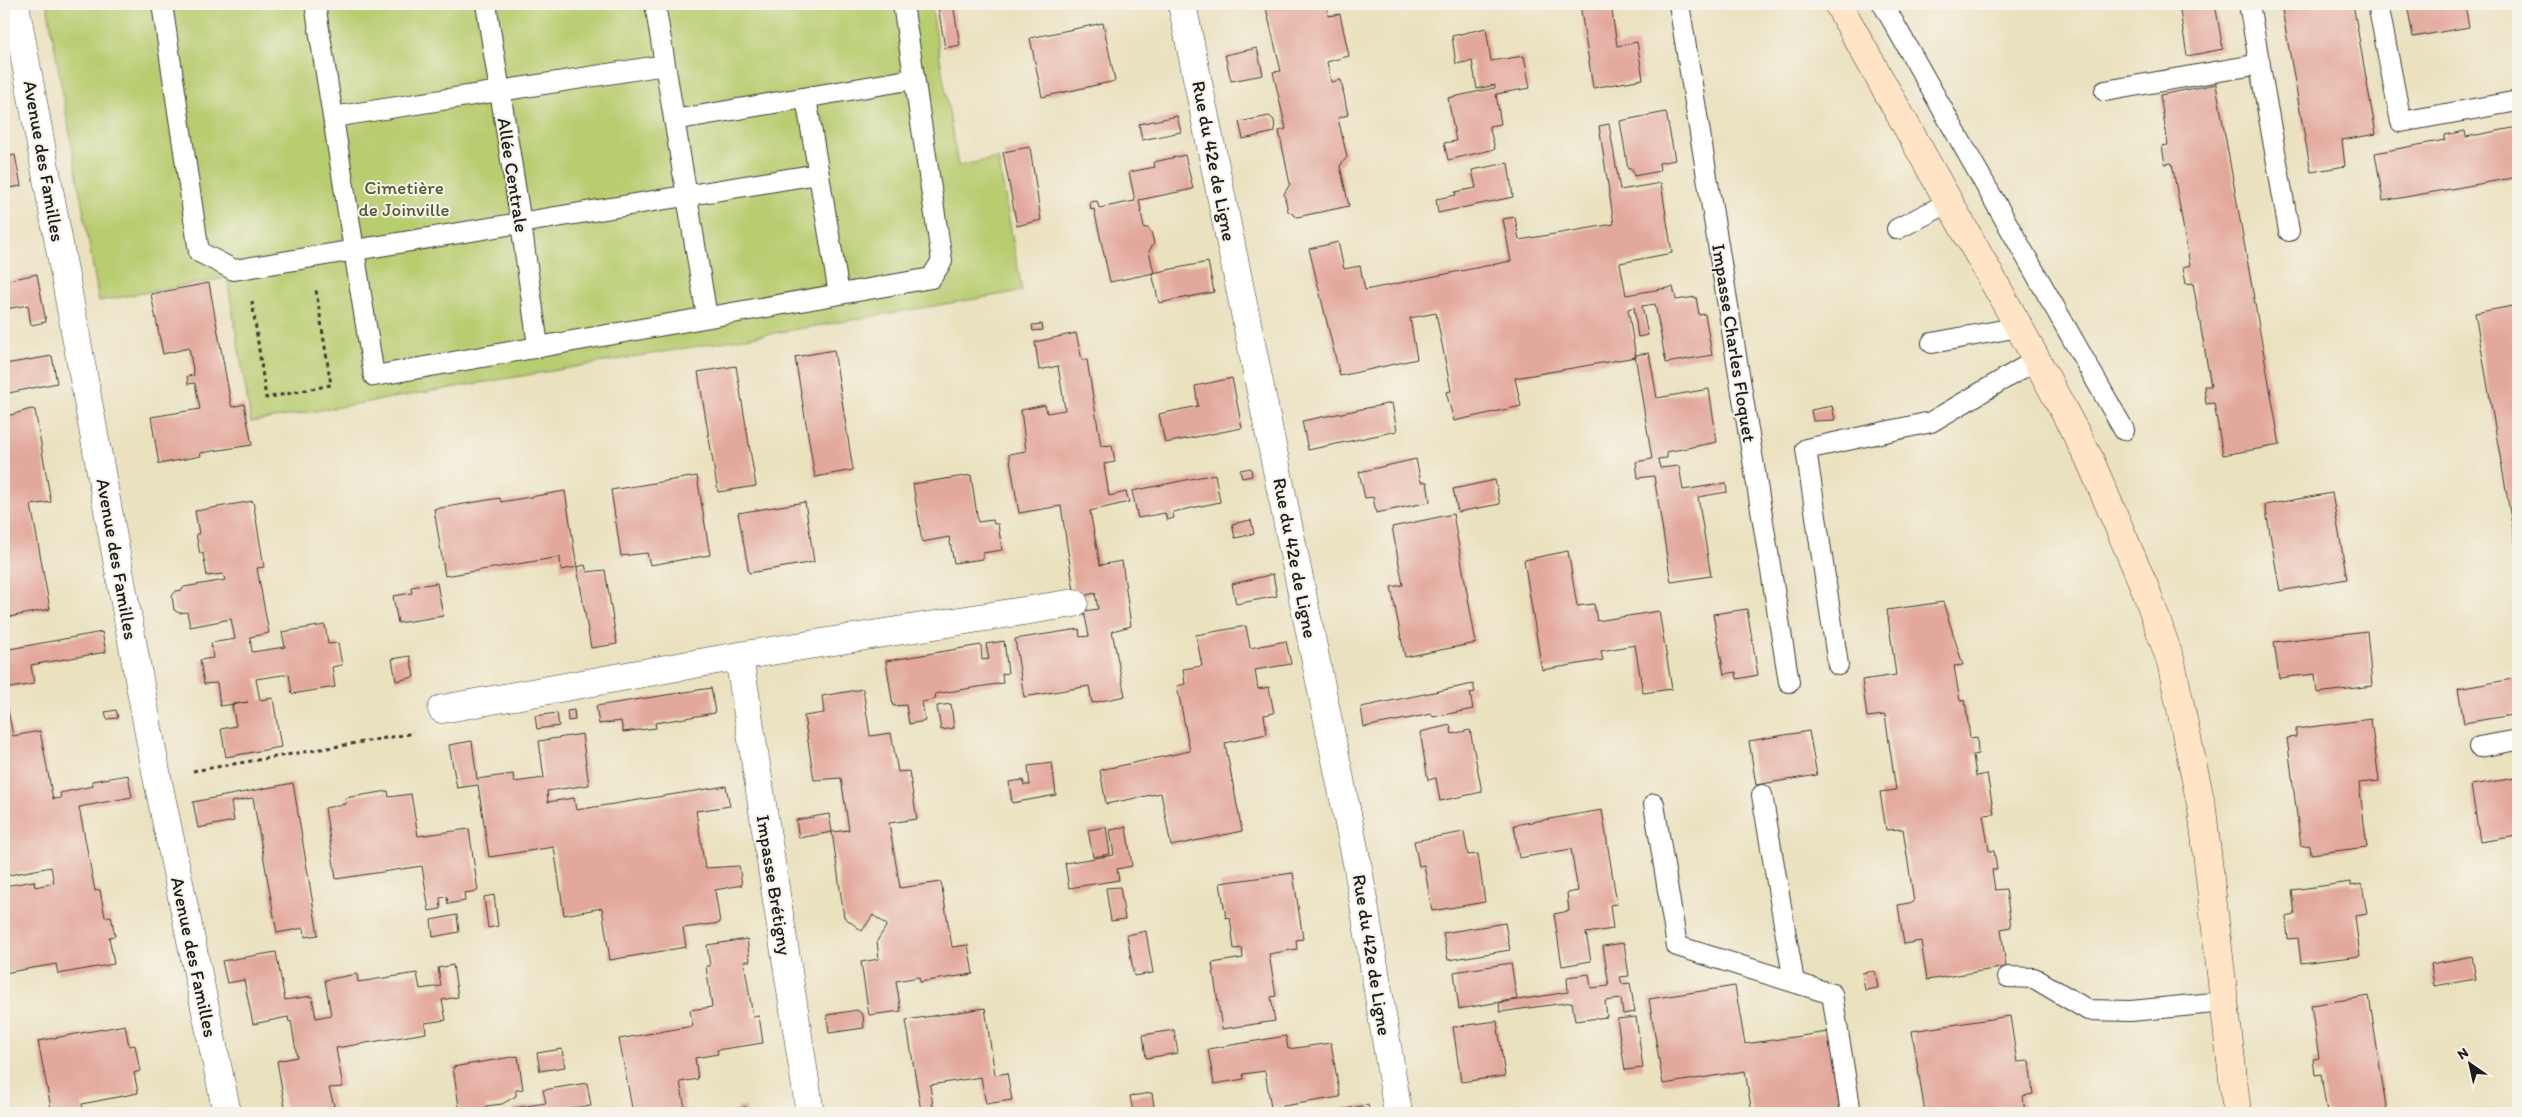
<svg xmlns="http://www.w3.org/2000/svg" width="2522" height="1117" viewBox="0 0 2522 1117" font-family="Itim,sans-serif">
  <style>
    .green { fill: #b8cc6f; stroke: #6a7446 }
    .building { fill: #e3a89c }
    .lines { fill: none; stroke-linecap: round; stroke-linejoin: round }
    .lane-casing { stroke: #3b3a34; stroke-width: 22 }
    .street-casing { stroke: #3b3a34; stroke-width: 29 }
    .secondary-casing { stroke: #3b3a34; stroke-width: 29 }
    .path { stroke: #3b3a34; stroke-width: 3; stroke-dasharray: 4 4; stroke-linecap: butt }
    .lane { stroke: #fff; stroke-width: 20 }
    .street { stroke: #fff; stroke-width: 28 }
    .secondary { stroke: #ffe4c6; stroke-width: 28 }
    .labels { text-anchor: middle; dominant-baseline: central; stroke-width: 4; stroke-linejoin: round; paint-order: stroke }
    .street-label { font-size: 19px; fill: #1c1c1c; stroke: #f7f3e8 }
    .park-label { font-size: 19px; fill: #535a39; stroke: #f7f3e8 }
  </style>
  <rect width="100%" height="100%" fill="#f7f3e8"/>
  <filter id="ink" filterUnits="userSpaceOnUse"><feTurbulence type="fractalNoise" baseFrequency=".02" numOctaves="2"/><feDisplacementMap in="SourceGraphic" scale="10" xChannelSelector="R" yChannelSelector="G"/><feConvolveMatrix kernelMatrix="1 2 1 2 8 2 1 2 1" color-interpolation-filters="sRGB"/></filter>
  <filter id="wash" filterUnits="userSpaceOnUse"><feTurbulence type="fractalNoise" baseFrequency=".0096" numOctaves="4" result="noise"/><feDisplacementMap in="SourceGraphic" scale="20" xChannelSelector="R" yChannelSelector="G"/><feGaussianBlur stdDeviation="1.12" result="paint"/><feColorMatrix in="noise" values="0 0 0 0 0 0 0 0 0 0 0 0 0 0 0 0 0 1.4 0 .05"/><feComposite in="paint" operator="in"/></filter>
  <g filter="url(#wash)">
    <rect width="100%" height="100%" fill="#eae1bf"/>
    <path class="green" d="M47,4H931L958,166L998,158L1022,291L251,422L227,278L99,301Z"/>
    <g id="blocks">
      <path class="building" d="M953,4L960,45L945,48L938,7Z
        M1265,4H1341L1327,8L1328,16L1340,14L1349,56L1327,62L1331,82L1341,80L1348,115L1338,118L1347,157L1340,166L1349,206L1297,217L1288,211L1284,194L1290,184L1279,131L1286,129L1273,72L1281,71Z
        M1580,4H1611L1617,46L1637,42L1643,79L1593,88Z
        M2179,4H2215L2223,49L2187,56Z
        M2281,4H2353L2376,134L2342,140L2345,166L2311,172Z
        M2407,4H2465L2469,27L2413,37Z
        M1103,23L1115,81L1042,97L1030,38Z
        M1486,28L1491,61L1524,56L1530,88L1496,94L1501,124L1489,126L1495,149L1448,160L1444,143L1456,141L1448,98L1495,88V85L1477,89L1472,61L1456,64L1452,36Z
        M1257,48L1263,75L1231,81L1225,55Z
        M2216,84L2280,445L2223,455L2214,403L2206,404L2204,386H2211L2193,283L2186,284L2183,267L2190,265L2172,163L2165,164L2162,146L2168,145L2160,95Z
        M1666,112L1675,160L1659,163L1660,171L1634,176L1632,169H1628L1620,121Z
        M1177,116L1181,132L1142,140L1139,124Z
        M1269,116L1274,120L1275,132L1243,139L1239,122Z
        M1609,124L1620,190L1661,183L1672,253L1620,263L1626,295L1673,287L1676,300L1696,297L1699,315L1705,314L1712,355L1666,363L1655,304L1642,306L1648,335L1638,337L1634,307L1628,309L1636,357L1515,378L1521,406L1454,421L1446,392L1451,391L1436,313L1410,318L1417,359L1340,376L1309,249L1338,242L1344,269L1360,266L1365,290L1511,261L1503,219L1515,217L1519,240L1614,224L1599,126Z
        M2518,127V177L2383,201L2375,153L2445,140V135L2465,131L2466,137Z
        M1030,147L1041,220L1017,226L1003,152Z
        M15,155L21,186L4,189V157Z
        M1185,155L1193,189L1139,200L1144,228H1148L1151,232L1154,243L1149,251L1154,273L1110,282L1094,209L1091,210L1090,202L1097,201L1099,208L1135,201L1129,172L1155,167L1154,162Z
        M1508,163L1513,197L1438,213L1436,199L1456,195L1455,192L1476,188L1472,170Z
        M1208,262L1214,292L1159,303L1152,273Z
        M37,274L46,322L31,325L28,305L6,309L4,281Z
        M209,283L231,404L232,407L244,404L252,445L200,453L201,456L159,464L151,417L200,409L195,383L188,384L187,376L194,375L189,348L163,354L151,294Z
        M2518,305V553H2517L2475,313Z
        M1042,324L1043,330L1033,331L1032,325Z
        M1076,333L1082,360H1087L1101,446L1112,445L1115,462L1104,464L1109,496L1126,492L1129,502L1090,511L1100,565L1122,561L1131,626L1112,631L1125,696L1092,703L1089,686L1024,697L1015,639L1079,629L1080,637L1089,636L1084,611L1098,609L1095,593L1075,598L1061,506L1019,513L1009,454L1026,451L1021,410L1045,405L1047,413L1065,410L1058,366L1039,370L1035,342Z
        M834,350L853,470L815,477L795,357Z
        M1649,353L1657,398L1709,389L1717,442L1667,452V458L1658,459L1660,468L1679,466L1683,490L1726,483L1727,492L1698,497L1711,576L1671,582L1654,476L1638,478L1636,462L1652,459L1635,355Z
        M52,356L57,383L4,394V378H8L5,364Z
        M736,366L756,486L718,492L698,372Z
        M1232,378L1242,428L1165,443L1159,414L1198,406L1195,386Z
        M1392,403L1397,431L1308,450L1302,421Z
        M1832,406L1835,420L1813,421L1811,410Z
        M31,409L35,410L51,502L31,505L50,609L4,618V417Z
        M1416,459L1421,482H1427L1430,502L1376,513L1373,497L1365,498L1359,472Z
        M1251,468L1252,476L1242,478L1240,470Z
        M1215,474L1220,502L1173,512L1174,518L1167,520L1165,513L1138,518L1132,491Z
        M971,475L978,522L993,520L994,524H998L1002,550L983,553V559L954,563L949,537L922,542L913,484Z
        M697,476L710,555L650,565L647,553L621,556L611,490Z
        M1495,480L1500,504L1458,512L1453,489Z
        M565,491L577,567L561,570L560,557L445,576L434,509L500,498L501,502Z
        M2332,493L2347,579L2280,591L2265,505Z
        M253,501L264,567L257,568L269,633L250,637L252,652L285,647L282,632L325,625L328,644L338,643L342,665L332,667L335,687L292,694L289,674L256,679L260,700L273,698L281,747L226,757L221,729L236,726L232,705L248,702L220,706L217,683L204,684L200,660L213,658L211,643L235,639L231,619L190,627L187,612L179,613L174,610L172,596L176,591L182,590L184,587L225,580L223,574L207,576L203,553L200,554L196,534H199L195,511Z
        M805,502L814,562L749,573L738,513Z
        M1453,514L1476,643L1405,657L1391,587L1403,585L1392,527Z
        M1251,520L1254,534L1235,538L1232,524Z
        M1568,551L1577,606L1594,604L1597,621L1659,611L1672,689L1643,693L1635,645L1601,651L1603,660L1542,670L1524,560Z
        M585,565L587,572L605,570L617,644L591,648L577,567Z
        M1273,574L1277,596L1236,604L1232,584Z
        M437,583L443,616L398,623L393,596L412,593L411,587Z
        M1943,602L1963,665L1954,666L1960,701L1965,700L1970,738L1977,737L1978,754L1973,755L1976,776L1987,774L1994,814L1983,815L1989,851H1994L1997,869L1992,870L1995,890L2006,889L2011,927L2001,929L2006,967L1927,980L1921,941L1904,944L1898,905L1914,902L1903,829L1886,830L1880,792L1896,790L1885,715L1867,717L1862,680L1896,675L1887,610Z
        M1747,609L1758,675L1737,679L1736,672L1724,674L1713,614Z
        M1246,626L1250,648L1286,641L1291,664L1255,670L1258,689L1269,687L1274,713L1264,715L1267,734L1225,743L1242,831L1171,846L1161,793L1106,804L1100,770L1190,751L1177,686L1185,684L1183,669L1202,666L1196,635Z
        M2367,631L2372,686L2317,693L2315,674L2279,678L2274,642Z
        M102,632L106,652L31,665L34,684L4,689V650Z
        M1004,641L1008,673L1002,674L1003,683L935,694L936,699L922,702L925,721L909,724L906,705L893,706L886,661L981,645L982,660L989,659L986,644Z
        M410,656L414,677L396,681L392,659Z
        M2518,678V714L2464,723L2458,689Z
        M1473,684L1475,692L1470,693L1473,709L1433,717L1432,714L1364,727L1361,707Z
        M711,688L715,713L655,723L656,728L623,732L621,721L599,724L596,706Z
        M4,689L13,736L40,731L53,799L61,798L60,793L93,786L92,781L128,775L132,797L79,807L95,891L100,890L105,917L111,916L115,936L109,937L114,964L58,974L56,964L4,973V886L34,881L35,887L54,883L51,867L4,876Z
        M863,689L870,736L891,733L898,772L909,771L917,819L889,823L900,888L941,882L952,947L968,945L973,974L920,982L919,977L896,981L901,1011L869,1015L861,962L879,959L877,941L887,925L873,915L862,931L844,917L832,832L849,830L841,778L814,780L804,716L824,713L822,696Z
        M951,704L954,728L941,730L937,706Z
        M116,710L118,718L107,719L105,712Z
        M574,710L575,720L568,721L567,711Z
        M557,713L559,726L537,729L535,716Z
        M2371,719L2379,781L2359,783L2367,847L2311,854L2310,845L2301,846L2287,738L2296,737V729Z
        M1450,725L1452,734L1470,730L1482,792L1440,801L1436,778L1428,780L1420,732Z
        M1809,731L1817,775L1756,785L1749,741Z
        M582,734L589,785L547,791L548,802L574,798L576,810L726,786L730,806L696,811L705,868L739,866L742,885L715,890L720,923L683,928L686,947L610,960L602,908L564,915L554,847L489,857L478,785L457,788L449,745L472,741L477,779L513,774L514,782L544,778L539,741Z
        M1052,763L1056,795L1012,803L1009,782L1023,780L1024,785H1030L1028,766Z
        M2516,776H2518V836L2480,842L2471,785L2516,778Z
        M293,783L318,935L305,937L304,928L277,933L253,798L231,802L234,821L198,828L193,802Z
        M388,791L389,797L411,794L418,836L469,829L478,891L464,893L465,901L448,904L447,897L440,898L441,909L429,911L422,866L336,879L325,808L346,804L345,798Z
        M1602,810L1617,904L1610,905L1613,929L1586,933L1591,961L1562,966L1554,914L1569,911L1567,893L1578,891L1571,849L1519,858L1514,825Z
        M829,814L832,832L799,838L796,820Z
        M1106,827L1110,854L1093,857L1088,830Z
        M1126,827L1132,866L1117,869L1119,880L1069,888L1065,863L1114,855L1110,830Z
        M1464,832L1468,855L1478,854L1485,902L1432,911L1424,865L1419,866L1414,841Z
        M1293,873L1303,939L1296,940L1297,949L1269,954L1276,996L1271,997L1275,1021L1222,1029L1212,963L1243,958L1242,948L1234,949L1230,917L1226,918L1220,883Z
        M2351,882V886L2362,884L2367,914L2355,916L2360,956L2301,963L2298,938L2288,939L2286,917L2295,915L2292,890Z
        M1120,887L1125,919L1111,921L1106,888Z
        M494,895L498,926L488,928L484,897Z
        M457,915L459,932L433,937L431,920Z
        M1505,923L1510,950L1448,960L1443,933Z
        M1146,931L1153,973L1134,976L1127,935Z
        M747,939L750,961H744L753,1017L759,1016L763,1043L717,1050L718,1054L695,1058L698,1079L680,1082L686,1113H633L619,1039L693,1026L690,1010L712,1007L706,966H710L707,945Z
        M1624,943L1629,976L1620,977L1622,984L1630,983L1635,1012L1623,1014L1621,999L1605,1001L1607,1017L1575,1021L1572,1002L1500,1012L1499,1003L1568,992L1567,977L1589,974L1591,988L1609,986L1603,946Z
        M276,952L285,1000L312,996L316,1018L331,1015L325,980L357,974L358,982L417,973L420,989L441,986L438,968L453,965L458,997L442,1000L446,1020L425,1023L426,1033L336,1048L343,1087L329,1088L336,1113H286L277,1061L297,1057L291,1021L289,1022L288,1017L253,1024L244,980L227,983L222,961Z
        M2472,956L2476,979L2434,986L2431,964Z
        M1511,963L1517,999L1459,1009L1454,972Z
        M1875,971L1878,988L1865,990L1862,973Z
        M1735,986L1745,1044L1828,1032L1840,1113H1752L1745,1071L1663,1084L1649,999Z
        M2369,996L2387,1113H2327L2321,1074L2315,1075L2313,1059L2319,1058L2311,1005Z
        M985,1008L995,1075L1007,1073L1012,1100L986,1104L981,1077L930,1085L934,1113H911L921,1111L906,1020Z
        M857,1010L863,1015L864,1028L829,1033L827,1015Z
        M2010,1016L2017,1062L2029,1061L2033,1094L2023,1096L2025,1113H1925L1912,1031Z
        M1636,1017L1643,1068L1625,1070L1617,1019Z
        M1497,1021L1505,1076L1461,1082L1453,1027Z
        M125,1025L129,1046L135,1045L140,1071L134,1073L138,1093L82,1104L84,1113H52L38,1041Z
        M1174,1030L1178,1053L1146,1058L1143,1035Z
        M1286,1036L1288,1049L1331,1043L1340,1097L1271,1108L1265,1071L1243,1074L1244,1079L1214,1084L1208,1049Z
        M562,1049L565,1067L540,1071L537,1053Z
        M518,1056L523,1089L516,1090V1096L502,1104L486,1106L487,1113H460L453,1067Z
        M587,1083L591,1106L572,1108V1113H514L513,1108L546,1103L543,1090Z
        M1152,1093L1155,1113H1133L1130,1096Z
        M4,1095H5L8,1113H4Z
        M1368,1105L1370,1113H1327V1112Z
        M746,1107L747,1113H738V1108Z"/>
    </g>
  </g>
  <g filter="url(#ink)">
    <use href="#blocks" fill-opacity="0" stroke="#3b3a34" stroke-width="1"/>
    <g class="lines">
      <g class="lane-casing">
        <path id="lane" d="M162,4L199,252L234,270L818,174
          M315,4L374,376L931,278L942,261L903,4
          M486,4L521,223L538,346
          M655,4L707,317
          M1679,4L1789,682
          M1883,4L2124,430
          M2249,4L2289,231
          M2378,4L2401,122L2518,101
          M2105,91L2260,64
          M806,98L839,294
          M333,117L665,65
          M674,120L914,79
          M1897,229L1948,203
          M1932,343L2019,327
          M1838,665L1806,449L1931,422L2036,360
          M2479,747L2518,740
          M1762,795L1794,982
          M1654,804L1677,946L1832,994L1851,1113
          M2008,977L2034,978L2088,1010L2131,1011L2224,1002"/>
      </g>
      <g class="street-casing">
        <path id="street" d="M15,4L157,777L227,1113
          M1182,4L1358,868L1398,1113
          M739,656L810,1113
          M442,709L739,656L1074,603"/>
      </g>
      <g class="secondary-casing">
        <path id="secondary" d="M1838,4L2019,327L2089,458L2145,588L2171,662L2202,809L2237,1113"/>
      </g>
      <path class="path" d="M252,301L266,398L331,385L316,290
        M193,771L409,734L413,731"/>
      <use href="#lane" class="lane"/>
      <use href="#street" class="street"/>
      <use href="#secondary" class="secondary"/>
    </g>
  </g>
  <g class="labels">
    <g class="street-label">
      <text transform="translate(44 161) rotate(80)">Avenue des Familles</text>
      <text transform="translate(1214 161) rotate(79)">Rue du 42e de Ligne</text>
      <text transform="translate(513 175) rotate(81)">Allée Centrale</text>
      <text transform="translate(1734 343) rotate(81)">Impasse Charles Floquet</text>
      <text transform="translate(1295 558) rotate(79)">Rue du 42e de Ligne</text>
      <text transform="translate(117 559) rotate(80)">Avenue des Familles</text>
      <text transform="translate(774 885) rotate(81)">Impasse Brétigny</text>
      <text transform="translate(1372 955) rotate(81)">Rue du 42e de Ligne</text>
      <text transform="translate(194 957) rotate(78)">Avenue des Familles</text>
    </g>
    <g class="park-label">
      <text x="404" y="187">Cimetière<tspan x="404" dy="22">de Joinville</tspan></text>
    </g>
  </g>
  <rect width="2522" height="1117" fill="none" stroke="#f7f3e8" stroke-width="20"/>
  <g transform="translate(2470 1064) rotate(326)" stroke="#f7f3e8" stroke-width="4" paint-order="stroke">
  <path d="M0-4L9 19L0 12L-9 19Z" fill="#1c1c1c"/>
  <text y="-8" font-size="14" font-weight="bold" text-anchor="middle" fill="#1c1c1c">N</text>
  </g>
</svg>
